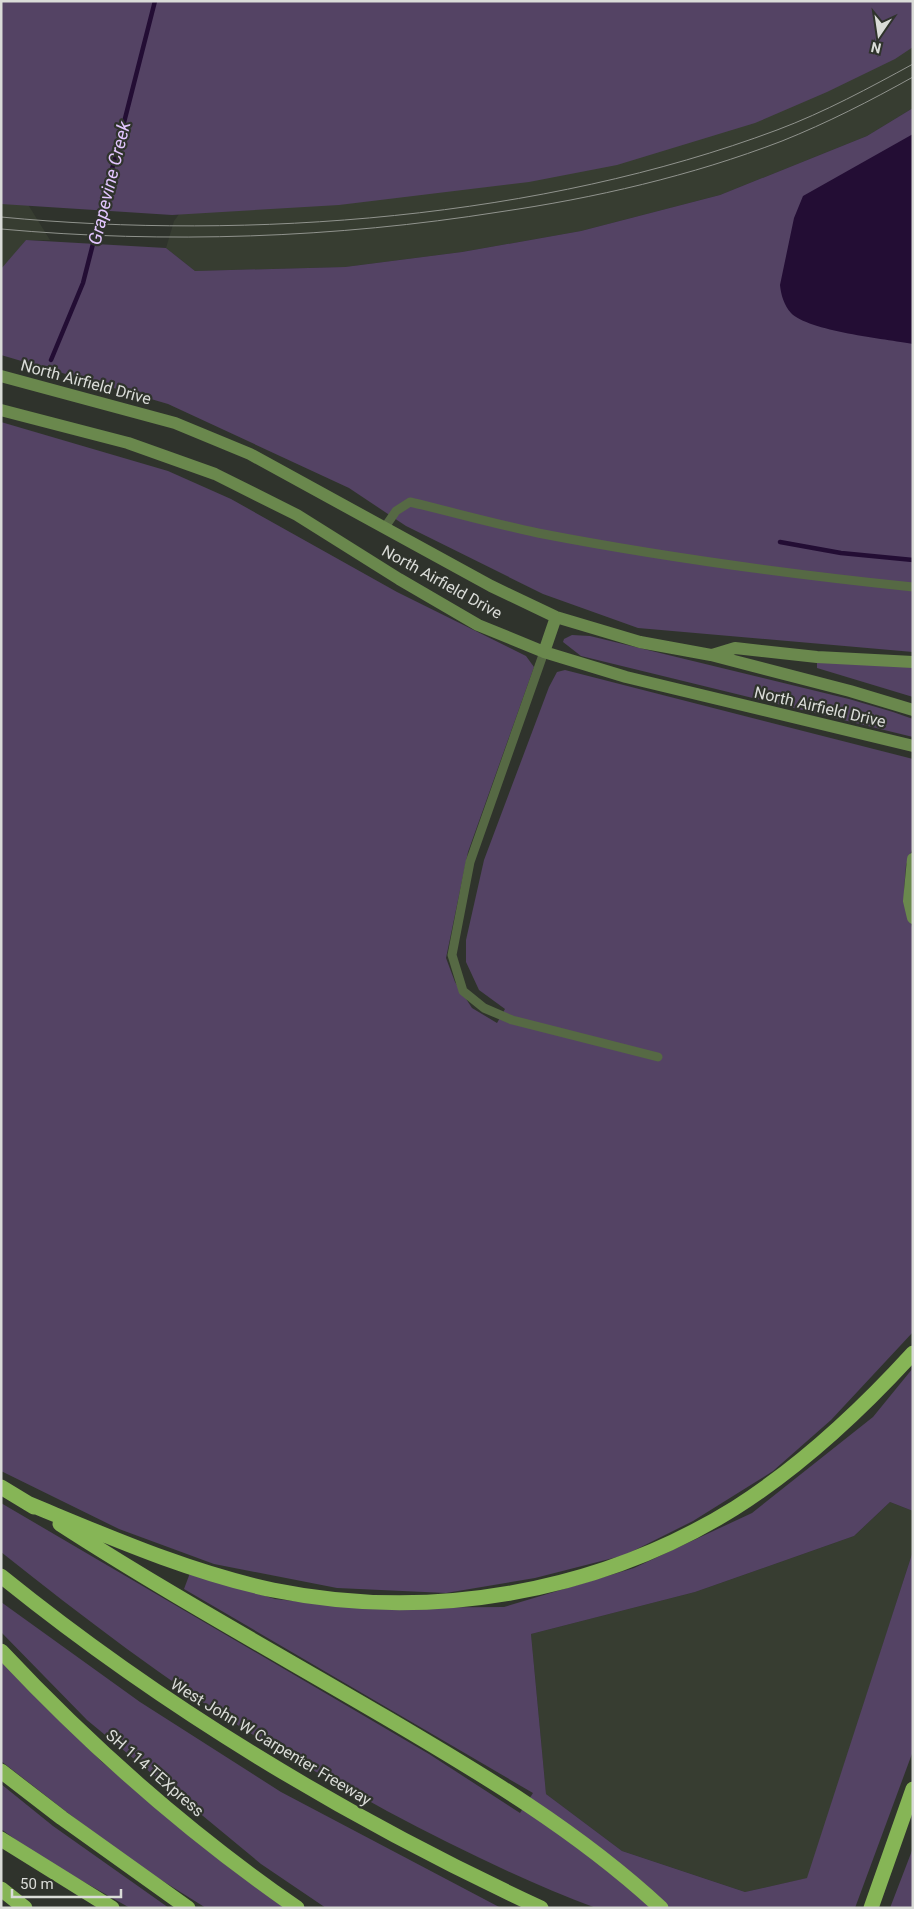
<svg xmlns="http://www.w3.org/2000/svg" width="914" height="1909" viewBox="0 0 914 1909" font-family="Roboto,sans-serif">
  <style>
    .built { fill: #373d31 }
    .green { fill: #544364 }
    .water { fill: #230d34 }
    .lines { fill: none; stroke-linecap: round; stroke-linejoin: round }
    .stream { stroke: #230d34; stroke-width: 4.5 }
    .lane { stroke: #566944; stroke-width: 9 }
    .secondary { stroke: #6a884d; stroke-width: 12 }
    .highway { stroke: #86b556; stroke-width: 15 }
    .tram { stroke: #90938d; stroke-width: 1 }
    .labels { text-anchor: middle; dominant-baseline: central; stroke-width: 4.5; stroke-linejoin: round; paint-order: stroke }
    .street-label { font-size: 16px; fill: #dadcd8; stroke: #2f332c }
    .water-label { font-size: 18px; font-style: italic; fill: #e3c6ff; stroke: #2f332c }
  </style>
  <rect width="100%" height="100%" fill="#2f332c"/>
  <path class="built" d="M913,29V108L867,136L720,195L581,231L462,252L345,267L195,271L166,248L174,221L203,182Z
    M1,188L19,190L50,240H26L2,270Z
    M890,1502L913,1511V1551L808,1878L745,1892L622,1851L546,1794L531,1634L695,1592L854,1536Z"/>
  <path class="green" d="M1,1H913V47L895,59L827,92L755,123L617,165L529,182L339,205L172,215L1,204Z
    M913,108V652L638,628L543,594L406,526L349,488L168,404L1,355V269L26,240L166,248L195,271L345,267L462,252L581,231L720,195L867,136Z
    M1,422L168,471L231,499L397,592L526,656L534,667L468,852L446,958L455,982L472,1008L497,1023L505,1009L479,990L466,962V940L484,860L549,687L557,672L565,670L913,759V847L906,865L904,891L913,932V1332L831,1420L773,1471L693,1521L625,1555L535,1578L446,1593L337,1588L214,1564L119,1529L1,1471Z
    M572,635L590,636L849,699L893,712L913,719V737L581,656L563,642L564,639Z
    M817,661L913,667V697L817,668Z
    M913,1368V1511L890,1502L854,1536L695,1592L531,1634L546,1794L622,1851L745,1892L807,1878L913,1551V1751L855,1908H596C524,1881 455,1847 387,1811C361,1796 334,1782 307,1767C199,1706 98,1629 1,1552V1503L429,1754L520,1813L533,1793L184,1589L190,1573L275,1599L360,1608L504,1607L634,1568L752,1513L873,1417Z
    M1,1602L140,1702L281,1792L501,1908H326L261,1864L87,1720L1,1632Z
    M1,1661L102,1762L190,1834L285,1908H206L126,1858L1,1761Z
    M1,1784L53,1826L169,1908H130L38,1856L1,1829Z
    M913,1848V1908H890Z"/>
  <path class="water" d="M913,134V344C886,339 808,331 791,313C784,305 781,295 780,285L794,218L803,196Z"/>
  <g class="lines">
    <path class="stream" d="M51,360L83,283L155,1
      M780,542L841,553L913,560"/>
    <path class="lane" d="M385,527L396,511L410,502C452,512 495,524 538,533C662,557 787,574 913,587
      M544,652L470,862L452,955L463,991L484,1008L512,1020L658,1057"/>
    <path class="secondary" d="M1,376L175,423L250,454L491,586L556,617L640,642L711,655L850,691L913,710
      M1,410L128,443L215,474L297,515L399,579L478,625L544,652L626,677L913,746
      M544,652L556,617
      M712,655L735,648L817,657L913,662
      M913,859L909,901L913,918"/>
    <path class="highway" d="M1,1487L34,1507
      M27,1503C107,1536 188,1572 273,1590C430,1622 598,1593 735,1508C801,1466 861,1410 913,1353
      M60,1524C165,1592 276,1653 385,1717C482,1774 578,1831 661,1908
      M1,1576C167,1710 349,1819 541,1908
      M1,1651C90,1746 190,1834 297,1908
      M1,1771L62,1818L188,1908
      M1,1839L112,1908
      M1,1889L25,1908
      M871,1908L913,1789"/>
    <path class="tram" d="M1,217C251,241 542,218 777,130C825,112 869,88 913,64
      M1,229C167,244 335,238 499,212C595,198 691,176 782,141C827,123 870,101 913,77"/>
  </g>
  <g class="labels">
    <g class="street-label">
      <text transform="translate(86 382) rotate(15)">North Airfield Drive</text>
      <text transform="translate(442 582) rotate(29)">North Airfield Drive</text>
      <text transform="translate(820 707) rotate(13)">North Airfield Drive</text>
      <text transform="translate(271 1742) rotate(31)">West John W Carpenter Freeway</text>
      <text transform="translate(155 1773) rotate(41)">SH 114 TEXpress</text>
    </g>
    <g class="water-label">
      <text transform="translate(109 183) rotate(-76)">Grapevine Creek</text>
    </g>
  </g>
  <rect width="914" height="1909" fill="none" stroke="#dadcd8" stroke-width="5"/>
  <g transform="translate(879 35) rotate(193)" stroke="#2f332c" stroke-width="4" paint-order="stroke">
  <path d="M0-4L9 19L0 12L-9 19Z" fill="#dadcd8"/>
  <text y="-8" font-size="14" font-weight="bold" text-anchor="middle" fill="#dadcd8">N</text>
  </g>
  <path d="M12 1889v8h109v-8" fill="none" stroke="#dadcd8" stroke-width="2.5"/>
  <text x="20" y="1889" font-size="15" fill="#dadcd8" stroke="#2f332c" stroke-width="4" paint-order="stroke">50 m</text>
</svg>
